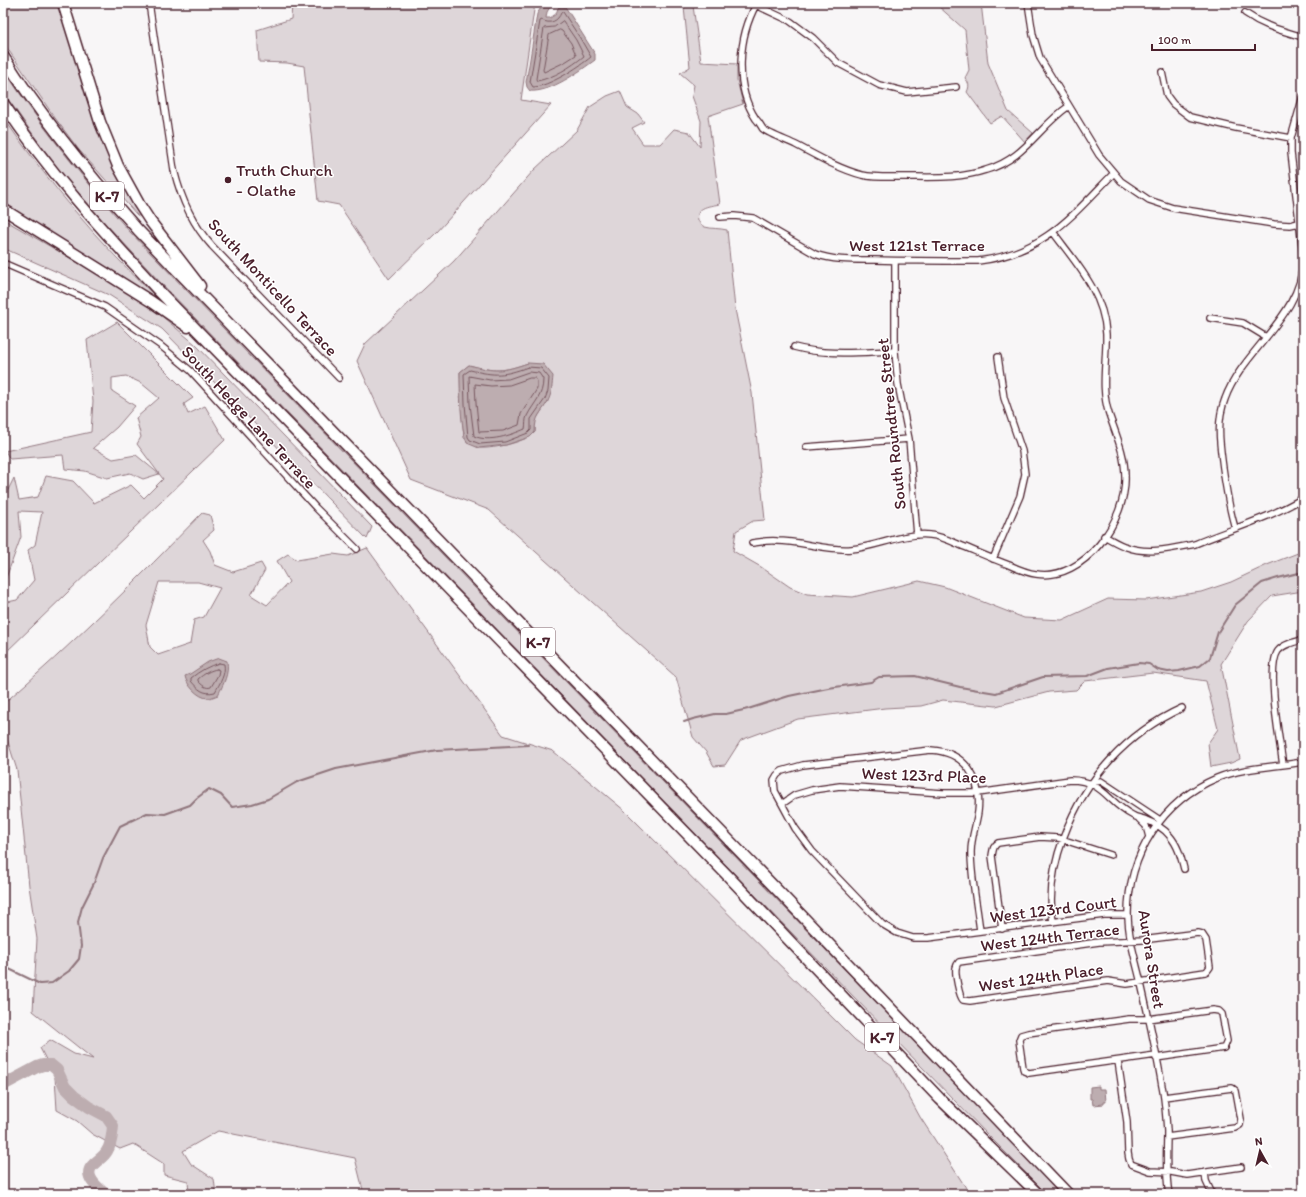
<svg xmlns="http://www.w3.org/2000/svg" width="1306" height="1197" viewBox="0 0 1306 1197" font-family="Itim,sans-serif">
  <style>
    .green { fill: #ded6d9; stroke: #947a82; fill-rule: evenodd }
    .water { fill: #bdadb0; stroke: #8f747b }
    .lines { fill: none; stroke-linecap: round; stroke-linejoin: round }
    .shore { stroke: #785860; stroke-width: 1 }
    .stream { stroke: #8f747b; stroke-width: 2 }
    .river { stroke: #bdadb0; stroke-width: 12 }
    .street-casing { stroke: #4a1f2b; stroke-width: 8 }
    .highway-casing { stroke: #4a1f2b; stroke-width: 13 }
    .street { stroke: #fff; stroke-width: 5.5 }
    .highway { stroke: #fff; stroke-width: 10 }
    .poi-dot { fill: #4a1f2b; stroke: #fff; stroke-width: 1.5 }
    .labels { text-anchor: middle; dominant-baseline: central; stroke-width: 3; stroke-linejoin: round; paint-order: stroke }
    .shield { fill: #fff; stroke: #80626b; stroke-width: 1 }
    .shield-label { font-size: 16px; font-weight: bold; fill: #4a1f2b }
    .poi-label { font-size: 17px; fill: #4a1f2b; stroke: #fff; text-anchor: start }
    .street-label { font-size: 17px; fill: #4a1f2b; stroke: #fff }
  </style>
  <rect width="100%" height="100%" fill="#f8f6f7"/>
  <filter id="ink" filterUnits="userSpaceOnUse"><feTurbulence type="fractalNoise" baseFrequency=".025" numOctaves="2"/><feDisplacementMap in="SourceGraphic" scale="8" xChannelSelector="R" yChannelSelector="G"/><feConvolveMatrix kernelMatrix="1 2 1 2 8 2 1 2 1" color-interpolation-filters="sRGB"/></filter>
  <g filter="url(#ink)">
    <path class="green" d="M3,3H58L80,73L143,218L137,215L79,150L55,118L3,42Z
      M292,3H535L521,100L551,105L437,232L389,279L339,205L318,201L304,66L287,63L259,62L257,30L291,19Z
      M938,3H981L988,63L1008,111L1033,133L1025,142L1002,116L990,123L967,92C970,86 969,83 965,78L969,70L965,30L937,5Z
      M693,6L701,62L737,64V80L743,104L708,116L720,204C711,206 695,206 698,220C699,223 702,226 705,227C712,229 719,228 727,230L735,309L752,393L765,520L753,521L736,531L733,551L761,567L790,587L807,594L853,597L919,581L945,587L1024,618L1062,620L1108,599L1146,600L1201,592L1231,582L1267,565L1303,551V591L1272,596L1248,621L1221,664L1240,759L1231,763L1211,767L1208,743L1218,729L1206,681L1153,673L1085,681L1076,690L1049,692L996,706L943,700L921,706L885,708L798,719L741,740L725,765L714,766L706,752L693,737L676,677L489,510L411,480L357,361L365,344L454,261L534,170L577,130L590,107L607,96L620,91L627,107L638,114L644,122L632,128L643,144H660L674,129L689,132L700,147L701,121L692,96L694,85L680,73L690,67L684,7ZM528,363L548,401L535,421V432C526,442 494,449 480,448C475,447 469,441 464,438L461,405L460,372L469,365C496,372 502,372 528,363Z
      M3,68C40,126 84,179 129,231L946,1074L1061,1194H1047L987,1134L160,282L105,223L62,174L32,133L3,92Z
      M3,117C48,182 99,243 156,297L154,298L3,203Z
      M3,219L101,276L151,307L195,344L372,527L367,539L222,390L162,329L109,295L3,248Z
      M117,322L193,398L184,404L188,414L205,406L225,440L3,655V603L17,600L34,580L28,550L35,545L42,512L19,511L21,537L3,586V500L14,478L19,500L38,497L46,476L73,481L94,503L131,485L144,498L163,479L137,444L141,437L136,418L159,398L141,383L126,376L112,378V391L135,406L117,427L93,448L113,459L136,455L159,474L143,479L130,473L107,478L85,471L65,469L63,455L10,459L5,451L91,432L93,401L87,340Z
      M202,513L210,515L214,530L203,540L210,551L215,565L233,572L261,563L265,570L251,595L267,605L289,582L277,561L288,554L297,560L333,554L348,556L367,548L503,735L553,751L625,811L855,1040L892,1066L920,1117L970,1194H364L355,1158L218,1131L183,1151L191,1164L214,1179L216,1194H189L188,1181L164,1175V1164L133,1144L120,1149L92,1134L77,1121L57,1110L55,1077L40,1048L50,1040L74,1054L93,1059L33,1011L37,939L29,886L17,770L3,726V704C73,644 138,579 202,513ZM159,582H198L220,588L204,617L194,620L190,644L158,655L150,647L146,625Z"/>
    <path class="water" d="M544,3H548L550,7L547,12L546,18H550L556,14L558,8L562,5L566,8L595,54V60C580,71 550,93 530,91L527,87L526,82L530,59L537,14Z
      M528,363L543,364L553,376C552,385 552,393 548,401C541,414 535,415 535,432L530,437L506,445L479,448L467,443C460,427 460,390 460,372L469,365C496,372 501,372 528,363Z
      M219,658L227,661C229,674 224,683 218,695C215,696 211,698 208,698C198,698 186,684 185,676L190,674L208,662Z
      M1099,1086V1089H1105L1106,1102H1104V1104L1093,1105L1092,1099H1090V1087Z"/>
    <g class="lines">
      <path class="shore" d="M563,12L580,38L591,57C579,67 548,87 533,87L530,82L540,21L542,20C550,25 558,21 561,13Z
        M563,21L576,40L584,56C571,67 553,78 537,81L536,79L544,28L554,27Z
        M560,30L562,31L571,43L576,55L565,62L544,72L543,70L549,35Z
        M528,367L541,368L549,378L548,391L545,399L531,419V430L528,433L505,442L480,444L470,440L468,437L465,404L464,374L470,370C496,376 503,376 528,367Z
        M529,372L539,373L543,379C543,397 534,402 527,416C525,420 526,425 525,429C511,435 489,443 474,436L470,404L469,376L490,380L508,379Z
        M530,378H535L537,381V389L521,414L519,425L503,431L479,432L476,403L475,384L491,386L509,385Z
        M219,663L224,664C226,674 220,683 215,692C203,695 198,689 191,681V678C200,671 208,666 219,663Z
        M217,669L219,670L218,675L211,687C206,689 202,685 198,681V679C204,674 210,670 217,669Z"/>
      <path class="stream" d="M684,722L693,719L715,714H726L748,709L789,696L828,688L871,682L879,677L915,676L960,687L996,693L1043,677L1087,676L1108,668L1139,663L1149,664L1158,670L1168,672L1179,671L1200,666L1210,658L1218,632L1235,605L1262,583L1278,578L1303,572
        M3,963L5,967L40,984L52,983L69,971L79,959L81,946L78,922L82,907L94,883L103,858L120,826L147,813L165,814L190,805L197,798L209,789L221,795L232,807L252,804L268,799L297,782L336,769L437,750L528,745"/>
      <path class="river" d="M3,1083H7L37,1067L43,1065H51L57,1070L65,1087L74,1096L89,1107L106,1116L113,1126C112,1135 112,1143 107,1151C104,1157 96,1161 92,1166C83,1176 98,1188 105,1194"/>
      <g class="street-casing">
        <path id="street" d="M149,3L174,170C181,199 192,224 212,246L339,378
          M757,3C738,37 734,86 756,119C759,122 761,126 763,129C769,134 788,141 796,145C817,156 839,169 862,175C876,178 891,177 905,177C932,177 959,179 986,170C1025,159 1038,127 1069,106
          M1028,3L1033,35L1040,58L1099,155L1121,181L1149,200L1173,208L1274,224L1290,225L1299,223
          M756,5L790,21L813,38L838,63L879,85L907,92L956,87
          M1245,13C1265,27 1280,30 1303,37
          M1162,72L1167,96L1173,104L1190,117L1236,128L1291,138
          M1303,96L1291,138V153L1303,254
          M720,217L734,216L753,218L815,254C834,261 855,260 876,260C910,261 944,261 978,261C1043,253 1070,218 1113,174
          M895,261V351L898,384L909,439L917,535
          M3,263L105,307L161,346L191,371L316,508L357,549
          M1210,318L1243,323L1266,337
          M794,347C827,356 861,352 895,351
          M806,447L909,439
          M1235,528C1229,508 1226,489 1223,468C1220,445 1216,422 1225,399C1242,351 1303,315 1303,260
          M1104,536C1112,540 1119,545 1127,547C1148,555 1174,548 1195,544C1231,529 1270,518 1303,498
          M752,543C760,542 769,540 777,541C802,541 826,551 851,549C877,547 905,532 930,535C941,536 951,541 960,545C977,552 993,559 1009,565C1018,569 1027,573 1036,574C1085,582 1127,519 1125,476C1125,454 1116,435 1109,414C1100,387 1107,361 1106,334C1104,293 1076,263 1053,232
          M993,559L1020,496L1025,474L1022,451L1004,398L998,357
          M1283,765C1280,743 1266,668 1278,651C1284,644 1294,642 1303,640
          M1090,783L1101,781L1160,820
          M782,804L795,795L812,790L840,786L943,793H978L1070,780C1103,780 1107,802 1132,815C1136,818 1142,818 1146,820C1154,823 1164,829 1169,835C1178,845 1181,857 1184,869
          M1139,819L1146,826L1149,837
          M1053,922C1048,893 1054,863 1064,836C1085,779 1127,733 1182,708
          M1002,929L992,856C993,850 993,846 998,843L1040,837L1058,838L1111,855
          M980,931C977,905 971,878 971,852C971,838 976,826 978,812C982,779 966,752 931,750L803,765L782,771L777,775L774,780L775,791L795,828L812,851L882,924L897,933L913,938H928L1104,915H1128
          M1198,933L1202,934L1206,940L1210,967L1207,971L1205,972L1127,984L1108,981L970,1001L963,1000C959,996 955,974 956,968C957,964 957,964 959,962L1099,942L1142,940Z
          M1156,1055L1029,1073L1024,1071L1023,1068L1019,1040L1021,1035L1028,1033L1129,1019H1148L1213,1010L1219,1011L1222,1014L1227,1041L1224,1048L1156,1058
          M1118,1061L1127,1122L1128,1153L1129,1159L1131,1164L1150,1171L1171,1172L1187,1175L1241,1167
          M1164,1097L1232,1088L1236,1091L1241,1119L1240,1125L1235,1128L1167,1137
          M1205,1172L1206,1181L1212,1194
          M1169,1194C1165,1173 1167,1152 1167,1131C1166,1116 1165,1100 1162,1086C1156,1050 1148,1014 1140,979C1135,958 1128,936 1128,914C1128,855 1162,801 1217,778C1244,767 1275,767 1303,762"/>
      </g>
      <g class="highway-casing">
        <path id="highway" d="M63,3L100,122L118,166L139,204L150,221L200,286
          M3,56C42,118 89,175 138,230L783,896L1068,1194
          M3,103C48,171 102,230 157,289L729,877L940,1099L1038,1194
          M3,209L152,302L188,327"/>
      </g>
      <use href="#street" class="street"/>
      <use href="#highway" class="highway"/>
    </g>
  </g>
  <circle class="poi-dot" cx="228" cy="180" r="4"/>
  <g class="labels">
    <g class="shield">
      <rect x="90" y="182" width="34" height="28" rx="3"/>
      <rect x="521" y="628" width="34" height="28" rx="3"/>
      <rect x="865" y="1023" width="34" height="28" rx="3"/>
    </g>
    <g class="shield-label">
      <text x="107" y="196">K-7</text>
      <text x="538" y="642">K-7</text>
      <text x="882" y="1037">K-7</text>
    </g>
    <g class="poi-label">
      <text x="236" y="170">Truth Church<tspan x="236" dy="20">- Olathe</tspan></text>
    </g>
    <g class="street-label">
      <text x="917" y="245">West 121st Terrace</text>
      <text transform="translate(273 287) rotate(47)">South Monticello Terrace</text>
      <text transform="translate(249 417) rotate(47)">South Hedge Lane Terrace</text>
      <text transform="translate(891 424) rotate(-96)">South Roundtree Street</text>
      <text transform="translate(924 775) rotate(2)">West 123rd Place</text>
      <text transform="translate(1053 909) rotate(-7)">West 123rd Court</text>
      <text transform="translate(1050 937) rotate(-7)">West 124th Terrace</text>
      <text transform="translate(1152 959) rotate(81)">Aurora Street</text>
      <text transform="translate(1041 977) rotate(-8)">West 124th Place</text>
    </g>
  </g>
  <rect width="1306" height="1197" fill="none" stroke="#fff" stroke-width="16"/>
  <rect x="8" y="8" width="1290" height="1181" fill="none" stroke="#4a1f2b" stroke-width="1.5" filter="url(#ink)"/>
  <g transform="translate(1260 1151) rotate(352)" stroke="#ffffff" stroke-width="3" paint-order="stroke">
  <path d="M0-3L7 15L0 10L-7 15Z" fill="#4a1f2b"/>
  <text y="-6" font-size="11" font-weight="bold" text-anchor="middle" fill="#4a1f2b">N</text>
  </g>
  <path d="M1152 44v6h103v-6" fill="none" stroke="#4a1f2b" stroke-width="2"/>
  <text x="1158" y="44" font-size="12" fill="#4a1f2b" stroke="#ffffff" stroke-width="3" paint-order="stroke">100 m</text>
</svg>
